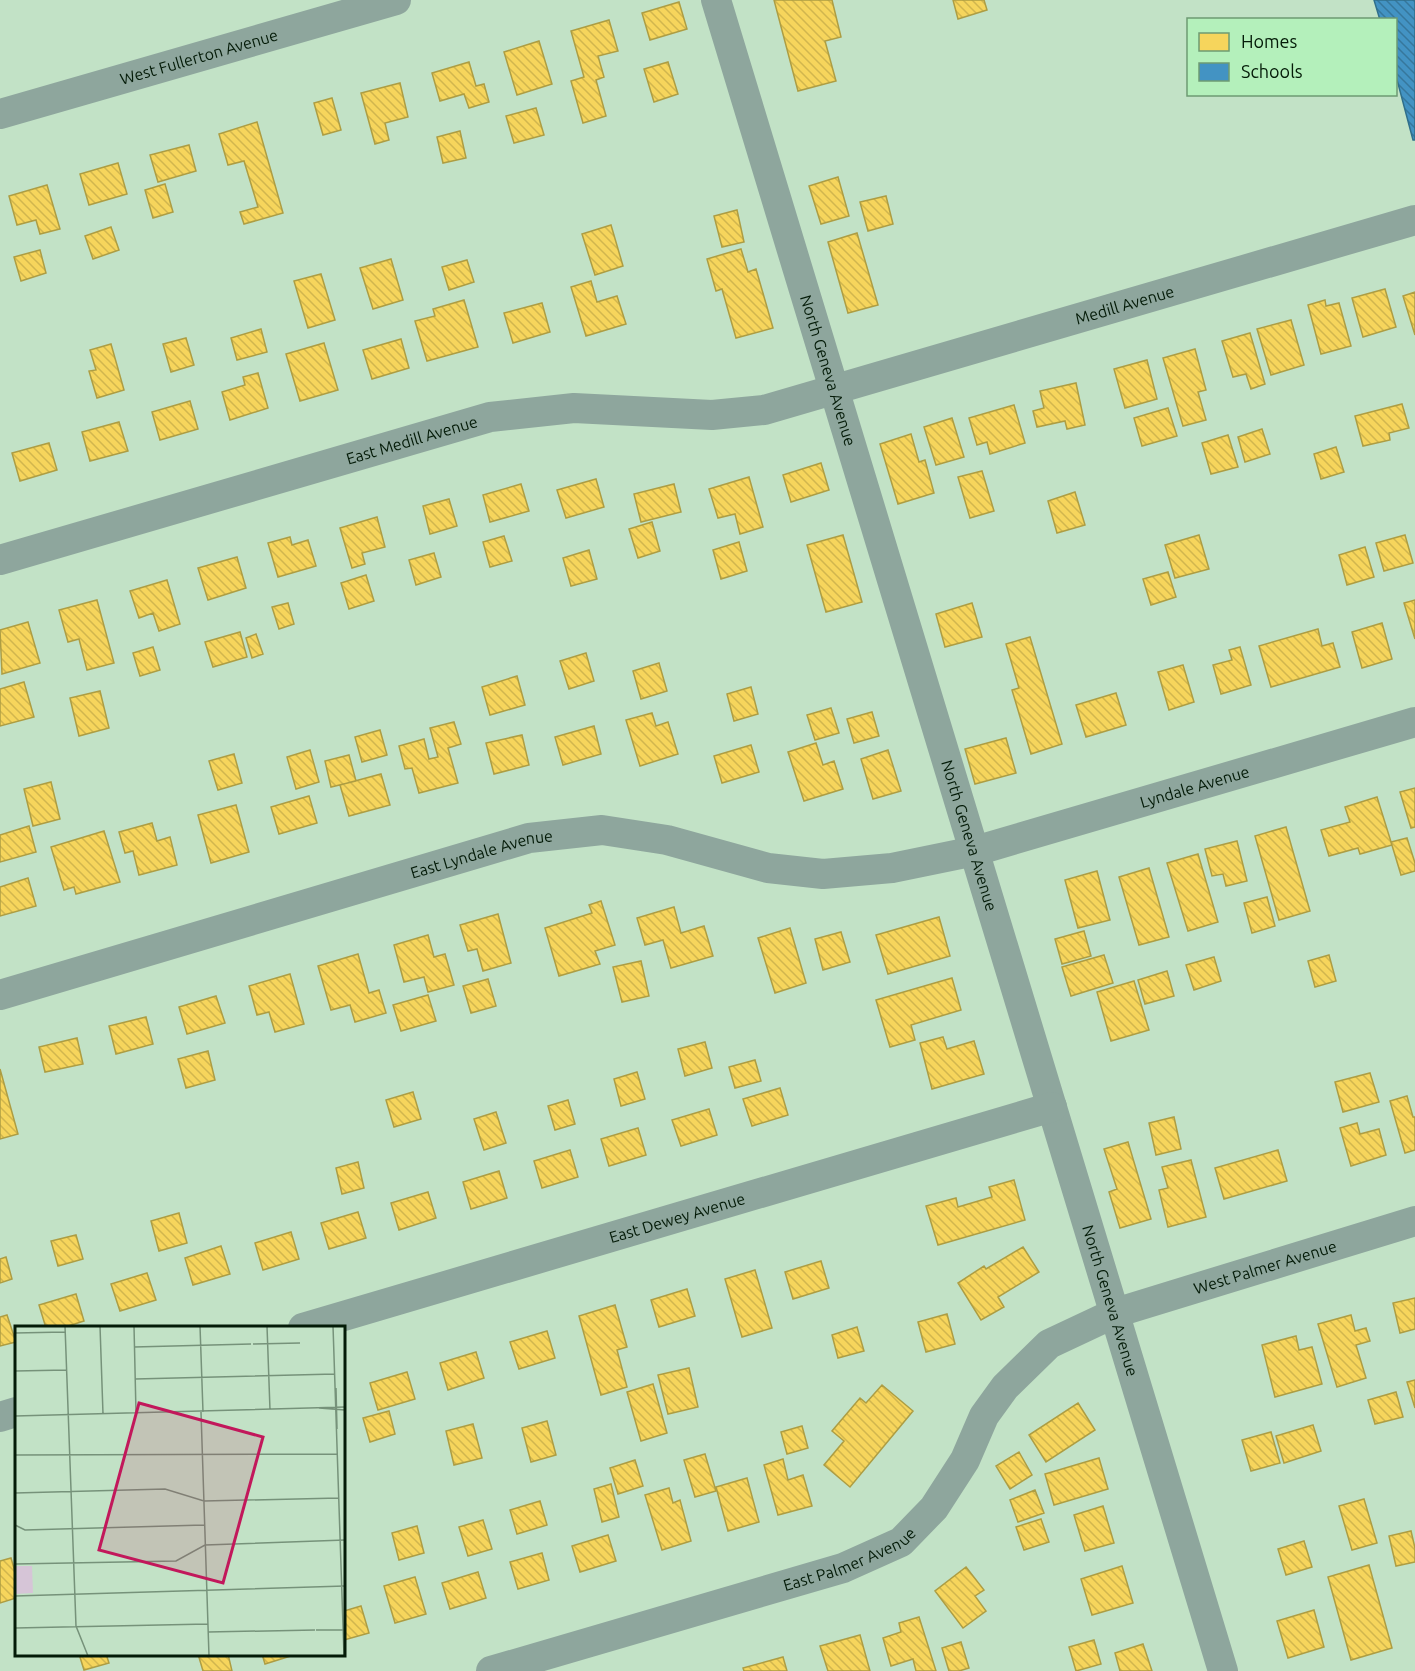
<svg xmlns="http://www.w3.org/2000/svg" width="1415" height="1671" viewBox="0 0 1415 1671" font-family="Ubuntu,sans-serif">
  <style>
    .homes { fill: url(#homes-back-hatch); stroke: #ad9d43; stroke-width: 1.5 }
    .schools { fill: url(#schools-back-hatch); stroke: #306f8b; stroke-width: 1.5 }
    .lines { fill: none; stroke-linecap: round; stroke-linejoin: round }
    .minor { stroke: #8ea69d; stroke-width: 30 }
    .labels { text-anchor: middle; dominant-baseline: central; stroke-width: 6; stroke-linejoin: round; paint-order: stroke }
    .street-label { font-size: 16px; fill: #041b08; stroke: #b4f0bb }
    .inset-road { fill: none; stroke: #76927a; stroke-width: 1.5 }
    .view { fill: #c2185b; fill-opacity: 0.15; stroke: #c2185b; stroke-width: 3 }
    .inset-edge { fill: none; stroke: #041b08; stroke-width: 3 }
  </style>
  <defs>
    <pattern id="homes-back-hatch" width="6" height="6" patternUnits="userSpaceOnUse" patternTransform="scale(1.5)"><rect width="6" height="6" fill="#f6d55c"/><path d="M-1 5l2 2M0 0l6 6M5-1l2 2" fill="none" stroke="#d1b64e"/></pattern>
    <pattern id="schools-back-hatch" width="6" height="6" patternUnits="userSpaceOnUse" patternTransform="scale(1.5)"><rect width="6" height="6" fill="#4393c3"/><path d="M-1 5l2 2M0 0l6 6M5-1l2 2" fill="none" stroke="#36779c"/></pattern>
  </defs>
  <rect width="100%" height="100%" fill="#c2e2c6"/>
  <path class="homes" d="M774,0H832L841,37L825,41L836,81L798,91Z
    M953,0H984L987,10L958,19Z
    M679,2L687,29L650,40L642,13Z
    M609,20L618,51L598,56L604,77L596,80L606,116L583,123L571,81L584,77L571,31Z
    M539,41L552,84L517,95L504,52Z
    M469,62L476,86L484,84L489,102L469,108L464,94L440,101L432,73Z
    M668,62L678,94L654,102L644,69Z
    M400,83L408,117L385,123L389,140L375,144L361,93Z
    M332,98L341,130L323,135L314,103Z
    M536,108L544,135L514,143L506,116Z
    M257,122L283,213L244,224L240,212L258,207L244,161L228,165L219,134Z
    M460,131L466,158L443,163L437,137Z
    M189,145L196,171L158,182L150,155Z
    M118,163L127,194L89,205L80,174Z
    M838,177L849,216L821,224L809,186Z
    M165,184L173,212L153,218L145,190Z
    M47,185L60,229L40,234L36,220L17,225L9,196Z
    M886,196L893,224L868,231L860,202Z
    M737,210L744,242L722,247L714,216Z
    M611,225L623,266L595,275L582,234Z
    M111,227L119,250L93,259L85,236Z
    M857,233L878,305L848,313L828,242Z
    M741,249L748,272L756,269L773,328L736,338L722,289L716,291L707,259Z
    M40,250L46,273L21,281L14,257Z
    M391,259L403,300L373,309L360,268Z
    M467,260L474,282L449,290L442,267Z
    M321,274L335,320L308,328L294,281Z
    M591,281L597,302L617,296L626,324L586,336L571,287Z
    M1385,289L1396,327L1363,337L1352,298Z
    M1415,292V335L1403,296Z
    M464,300L478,347L427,361L415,321L435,316L433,309Z
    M1325,300L1326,306L1339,303L1351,346L1321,354L1308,305Z
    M542,303L550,332L513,343L504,313Z
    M1291,320L1304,365L1271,375L1257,329Z
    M261,329L267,352L237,360L231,338Z
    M1250,333L1265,384L1251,389L1246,374L1233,377L1222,341Z
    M186,338L194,365L171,372L163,344Z
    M401,339L409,368L372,379L363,350Z
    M324,343L338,390L300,401L286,354Z
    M111,344L124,390L97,398L89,371L96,370L90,350Z
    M1195,349L1206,390L1198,392L1206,420L1183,426L1163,358Z
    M1147,360L1157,399L1125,408L1114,369Z
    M258,373L268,408L230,420L222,392L245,385L243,377Z
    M1076,383L1085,425L1067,429L1065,421L1037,427L1033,411L1044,408L1040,391Z
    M190,401L198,429L160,440L152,412Z
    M1402,404L1409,428L1389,433L1390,440L1363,446L1355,416Z
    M1014,405L1025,443L990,454L987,442L977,445L969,418Z
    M1168,408L1177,436L1142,446L1134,418Z
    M952,418L964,457L936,465L924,427Z
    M119,422L128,451L90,461L82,432Z
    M1262,429L1270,454L1245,462L1238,437Z
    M911,434L919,462L925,460L934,493L898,504L880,444Z
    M1228,435L1238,467L1211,474L1202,443Z
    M49,443L57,470L20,481L12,453Z
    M1336,447L1344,472L1321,479L1314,454Z
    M821,463L829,490L791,502L783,475Z
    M982,471L994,511L970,518L958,477Z
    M749,477L763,527L740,534L735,514L718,518L709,489Z
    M596,479L604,507L566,518L557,490Z
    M521,484L529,511L490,522L483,495Z
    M674,484L681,512L641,522L634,494Z
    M1075,492L1085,525L1057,533L1048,501Z
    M449,499L457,526L430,534L423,506Z
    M377,517L385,547L362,553L365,564L352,568L340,528Z
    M652,522L660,551L638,558L629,529Z
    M843,535L862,602L826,612L807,545Z
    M1199,535L1209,569L1175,578L1165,545Z
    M1405,535L1413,563L1384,571L1376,543Z
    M504,536L512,561L490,567L483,542Z
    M290,537L292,545L308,540L316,566L278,577L268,543Z
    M739,542L747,571L721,579L713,550Z
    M1365,547L1374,577L1347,585L1339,555Z
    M589,550L597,579L571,586L563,558Z
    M434,553L441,577L416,585L409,560Z
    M237,557L246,588L208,600L198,568Z
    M1168,572L1176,597L1151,605L1143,579Z
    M366,575L374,601L349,609L341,583Z
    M167,580L180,624L159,631L153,613L139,618L130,591Z
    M97,600L114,663L87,670L79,639L68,642L59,610Z
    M1415,600V639L1404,603Z
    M288,603L294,624L279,629L272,607Z
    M972,603L982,637L945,647L936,614Z
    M28,622L40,663L2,674L0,630Z
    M1382,623L1392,659L1362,668L1352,632Z
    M1318,629L1322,646L1333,643L1340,667L1271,687L1259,646Z
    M240,632L247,657L213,667L205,642Z
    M256,634L263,654L252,658L246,638Z
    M1030,637L1062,744L1031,754L1012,690L1019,688L1006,644Z
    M153,647L160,670L140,676L133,653Z
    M1240,647L1251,685L1221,694L1213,665L1232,660L1229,650Z
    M586,653L594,681L569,689L560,661Z
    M659,663L667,691L641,699L633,671Z
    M1183,665L1194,702L1169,710L1158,672Z
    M517,676L525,705L490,715L482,687Z
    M24,682L34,717L0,726V689Z
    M751,687L758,714L734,721L727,694Z
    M100,691L109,728L79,736L70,698Z
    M1116,693L1126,725L1086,737L1076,705Z
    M831,708L839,733L815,740L807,715Z
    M872,712L879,736L854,743L847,719Z
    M652,713L656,726L668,722L678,754L640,766L626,720Z
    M454,722L461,744L448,748L458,783L419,793L412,768L405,769L399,746L424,739L429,759L438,757L430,728Z
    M594,726L601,754L563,765L555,737Z
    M380,730L387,755L362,762L355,737Z
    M522,735L529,765L494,774L486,743Z
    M1006,738L1016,773L975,784L965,749Z
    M816,743L823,765L834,761L843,789L804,801L788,752Z
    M751,745L759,772L722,783L714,756Z
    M310,750L319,782L296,789L287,757Z
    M888,750L901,791L873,799L861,759Z
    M234,754L242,783L218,790L209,761Z
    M349,755L356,781L331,787L325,761Z
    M381,774L390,805L349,816L340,785Z
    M51,782L60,819L33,826L24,789Z
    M1415,788V827L1411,828L1400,792Z
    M309,796L317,823L279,834L271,807Z
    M1377,797L1392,845L1360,854L1358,848L1329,856L1321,830L1350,822L1345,807Z
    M236,805L249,852L211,863L198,815Z
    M152,823L157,841L170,837L177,865L139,875L133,851L125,853L119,832Z
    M29,826L36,852L0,862V835Z
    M1286,827L1310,911L1279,920L1255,836Z
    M104,831L120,882L76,894L74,887L64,890L51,847Z
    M1407,838L1415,863V871L1401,875L1391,842Z
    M1237,841L1247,881L1226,886L1223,874L1212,876L1205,849Z
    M1198,854L1218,922L1188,931L1167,863Z
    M1149,868L1169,937L1139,945L1119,877Z
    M1097,871L1110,920L1078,928L1065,880Z
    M28,878L36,906L0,916V887Z
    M1267,897L1275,926L1252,933L1244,903Z
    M601,901L615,945L595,951L600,964L559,976L545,928L592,913L589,905Z
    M674,907L681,933L704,926L713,956L671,968L663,940L645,945L637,918Z
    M498,914L511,963L483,971L477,949L468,951L460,925Z
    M939,917L950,956L888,974L876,935Z
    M790,928L806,983L775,993L758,938Z
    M1084,931L1091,956L1062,964L1055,939Z
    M841,932L850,962L823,970L815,939Z
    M428,935L434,957L445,954L454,985L428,992L424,977L404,982L394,945Z
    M358,954L369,993L379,990L386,1013L355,1022L350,1005L331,1010L318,966Z
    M1104,955L1113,983L1071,996L1062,967Z
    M1329,955L1336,981L1315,987L1308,961Z
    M1214,957L1221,981L1194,990L1186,965Z
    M641,961L649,996L622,1002L613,967Z
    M1167,971L1174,996L1145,1004L1138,980Z
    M290,974L304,1024L275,1032L269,1012L257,1015L249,986Z
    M952,978L961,1010L911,1025L915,1040L890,1047L876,1000Z
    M488,979L496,1006L471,1013L463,986Z
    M1134,981L1149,1030L1111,1041L1097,992Z
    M428,995L436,1021L401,1031L393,1005Z
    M216,996L225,1023L187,1034L179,1007Z
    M146,1017L153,1044L116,1054L109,1026Z
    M943,1037L947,1049L974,1041L984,1074L932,1089L920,1043Z
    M77,1038L83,1064L45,1072L39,1047Z
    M705,1042L712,1068L685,1076L678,1049Z
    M208,1051L215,1080L186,1088L178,1059Z
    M755,1060L761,1081L735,1088L729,1067Z
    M0,1069L18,1134L0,1139Z
    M637,1072L645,1099L621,1106L614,1079Z
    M1370,1073L1379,1102L1343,1112L1335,1082Z
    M780,1088L788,1115L752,1126L743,1099Z
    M413,1092L421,1119L394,1127L386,1100Z
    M1407,1096L1413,1117H1415V1150L1405,1153L1390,1101Z
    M568,1100L575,1124L555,1130L548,1106Z
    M709,1109L717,1135L681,1146L672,1120Z
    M496,1112L506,1143L484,1150L474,1119Z
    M1174,1117L1181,1149L1156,1155L1149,1123Z
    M1357,1123L1360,1134L1379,1129L1386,1155L1351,1166L1340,1128Z
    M638,1128L646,1155L609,1166L601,1139Z
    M1128,1142L1151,1219L1120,1228L1109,1192L1117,1189L1104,1149Z
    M570,1150L578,1177L542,1188L534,1161Z
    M1278,1150L1287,1181L1224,1199L1215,1168Z
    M1191,1160L1206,1217L1168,1227L1159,1190L1168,1188L1162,1167Z
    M358,1162L364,1188L342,1194L336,1168Z
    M499,1171L507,1198L471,1209L463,1182Z
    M1014,1180L1025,1220L938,1245L926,1206L956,1198L958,1207L992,1197L989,1187Z
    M428,1192L436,1218L399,1230L391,1203Z
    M358,1212L366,1238L329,1249L321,1223Z
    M179,1213L187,1243L159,1251L151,1221Z
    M291,1232L299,1259L263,1270L255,1243Z
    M76,1235L83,1259L58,1266L51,1241Z
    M221,1246L230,1274L193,1285L185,1258Z
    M1023,1247L1039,1272L998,1297L1004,1307L981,1320L958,1283L984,1266L986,1269Z
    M6,1257L12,1279L0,1283V1259Z
    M821,1261L829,1288L793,1299L785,1272Z
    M755,1270L772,1328L742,1337L725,1279Z
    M147,1273L156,1300L120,1311L111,1284Z
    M687,1289L695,1316L659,1327L651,1300Z
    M76,1294L84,1321L62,1328H46L39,1305Z
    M1415,1298V1329L1400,1333L1393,1303Z
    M615,1305L627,1347L617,1350L627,1387L601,1395L579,1316Z
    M947,1314L955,1344L926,1352L918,1322Z
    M7,1315L16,1342L0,1346V1317Z
    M1351,1315L1355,1331L1366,1328L1370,1341L1356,1345L1366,1378L1337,1387L1318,1324Z
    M857,1327L864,1351L838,1358L832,1335Z
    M547,1331L555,1358L519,1369L510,1342Z
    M1296,1336L1299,1350L1312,1347L1322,1384L1275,1397L1262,1345Z
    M476,1352L484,1378L448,1390L440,1363Z
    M689,1368L698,1407L668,1414L658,1375Z
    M407,1372L415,1399L378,1410L370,1383Z
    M1415,1380V1408L1407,1382Z
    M653,1384L667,1433L641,1441L627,1392Z
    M882,1385L913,1411L850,1487L824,1465L844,1441L832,1431L860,1398L866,1403Z
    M1396,1392L1403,1417L1375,1424L1368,1400Z
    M1078,1403L1095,1430L1046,1462L1029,1435Z
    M389,1411L395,1434L370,1442L363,1418Z
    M547,1421L556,1455L531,1462L522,1428Z
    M473,1424L482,1458L454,1465L446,1431Z
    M1313,1425L1321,1451L1284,1463L1276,1436Z
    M802,1426L808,1448L787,1454L781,1432Z
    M1271,1432L1280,1463L1251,1471L1242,1440Z
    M1019,1452L1032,1475L1010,1489L996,1466Z
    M705,1454L716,1491L695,1497L684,1460Z
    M1099,1458L1108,1489L1054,1505L1045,1474Z
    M783,1459L788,1480L803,1475L812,1506L778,1515L764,1465Z
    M635,1460L643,1486L618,1494L610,1468Z
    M747,1478L759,1522L728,1531L716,1487Z
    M611,1484L619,1517L602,1522L594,1489Z
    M669,1488L673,1503L680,1500L691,1541L662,1550L645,1495Z
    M1035,1490L1044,1513L1018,1522L1010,1500Z
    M1364,1499L1377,1543L1352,1550L1339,1506Z
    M540,1501L547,1525L517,1534L510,1510Z
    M1103,1506L1114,1543L1085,1551L1074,1515Z
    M1041,1519L1049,1542L1024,1550L1016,1527Z
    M483,1520L492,1549L468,1556L459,1527Z
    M417,1526L424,1553L399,1560L392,1533Z
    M1411,1531L1415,1548V1562L1396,1566L1389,1536Z
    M608,1535L616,1561L580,1572L572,1546Z
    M1304,1541L1312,1567L1286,1575L1278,1549Z
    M542,1553L549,1580L518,1589L510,1562Z
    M11,1558L16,1575V1598L0,1603V1561Z
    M1369,1565L1392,1648L1351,1660L1328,1577Z
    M1122,1566L1133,1603L1092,1615L1081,1579Z
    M966,1567L984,1590L975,1596L986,1611L963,1628L935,1591Z
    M478,1572L486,1598L450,1609L442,1583Z
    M415,1577L426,1614L395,1623L384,1586Z
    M361,1606L369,1633L344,1640V1611Z
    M1314,1610L1324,1647L1288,1658L1277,1621Z
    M919,1617L936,1671H916L913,1659L891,1666L883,1638L901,1632L899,1623Z
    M860,1635L870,1671H828L820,1646Z
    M1094,1640L1101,1664L1076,1671L1069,1647Z
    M961,1642L969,1668L959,1671H949L942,1648Z
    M1143,1644L1152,1671H1120L1115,1653Z
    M79,1654H106L109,1663L84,1670Z
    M198,1654H228L232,1671H203Z
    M262,1654H297L265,1664Z
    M783,1657L787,1671H744L743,1668Z"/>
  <path class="schools" d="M1374,0H1415V140H1413L1396,76V20H1380Z"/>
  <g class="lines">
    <g class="minor">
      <path id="s1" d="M716,0L1223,1671"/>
      <path id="s2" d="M0,114L396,0"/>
      <path id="s3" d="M0,560L490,417L574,408L712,415L764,410L1415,220"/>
      <path id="s4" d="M0,995L529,838L602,830L667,840L768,868L823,874L892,868L975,851L1415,722"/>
      <path id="s5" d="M303,1328L1052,1107"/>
      <path d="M0,1417L16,1412"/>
      <path id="s6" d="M491,1671L843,1568L901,1542L934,1508L965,1460L984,1416L1005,1387L1049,1344L1115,1313L1415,1221"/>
    </g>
  </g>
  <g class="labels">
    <g class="street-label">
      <text stroke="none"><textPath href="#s2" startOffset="207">West Fullerton Avenue</textPath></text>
      <text stroke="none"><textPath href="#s3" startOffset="1161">Medill Avenue</textPath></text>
      <text stroke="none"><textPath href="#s1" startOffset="387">North Geneva Avenue</textPath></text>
      <text stroke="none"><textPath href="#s3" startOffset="429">East Medill Avenue</textPath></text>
      <text stroke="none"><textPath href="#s4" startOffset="1234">Lyndale Avenue</textPath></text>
      <text stroke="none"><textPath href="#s1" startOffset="873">North Geneva Avenue</textPath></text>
      <text stroke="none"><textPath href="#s4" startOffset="502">East Lyndale Avenue</textPath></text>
      <text stroke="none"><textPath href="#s5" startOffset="390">East Dewey Avenue</textPath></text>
      <text stroke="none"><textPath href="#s6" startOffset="910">West Palmer Avenue</textPath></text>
      <text stroke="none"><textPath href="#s1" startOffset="1359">North Geneva Avenue</textPath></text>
      <text stroke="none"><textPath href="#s6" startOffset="376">East Palmer Avenue</textPath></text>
    </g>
  </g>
  <g transform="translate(15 1326)">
    <rect width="330" height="330" fill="#c2e2c6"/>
    <path d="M0,240H17L18,267L0,268Z" fill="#d6c5d7"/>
    <path class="inset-road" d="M50,0L61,300L73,330M85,0L88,88M119,0L121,87M185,0L188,86M252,0L255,84M318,0L329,330M0,7L50,6M238,18L285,17M119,21L236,18M0,45L52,44M120,53L320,48M321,62L322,103M304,82L330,84M186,86L194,330M0,90L330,81M0,129L322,128M0,167L150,163L189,175L324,172M0,199L10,204L189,199M0,238L161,235L190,219L330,214M0,270L330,260M0,302L193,298M301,304H329M193,306L300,304"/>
    <path class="view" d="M124,77L248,111L208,257L84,224Z"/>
    <rect width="330" height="330" class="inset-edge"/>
  </g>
  <rect x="1187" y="18" width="210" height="78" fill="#b4f0bb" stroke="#6e9b73" stroke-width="1.5"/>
  <rect x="1199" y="33" width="30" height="18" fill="#f6d55c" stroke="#6e9b73" stroke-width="1.5"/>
  <text x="1241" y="48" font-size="18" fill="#041b08">Homes</text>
  <rect x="1199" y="63" width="30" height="18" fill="#4393c3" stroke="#6e9b73" stroke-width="1.5"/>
  <text x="1241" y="78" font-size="18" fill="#041b08">Schools</text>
</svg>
